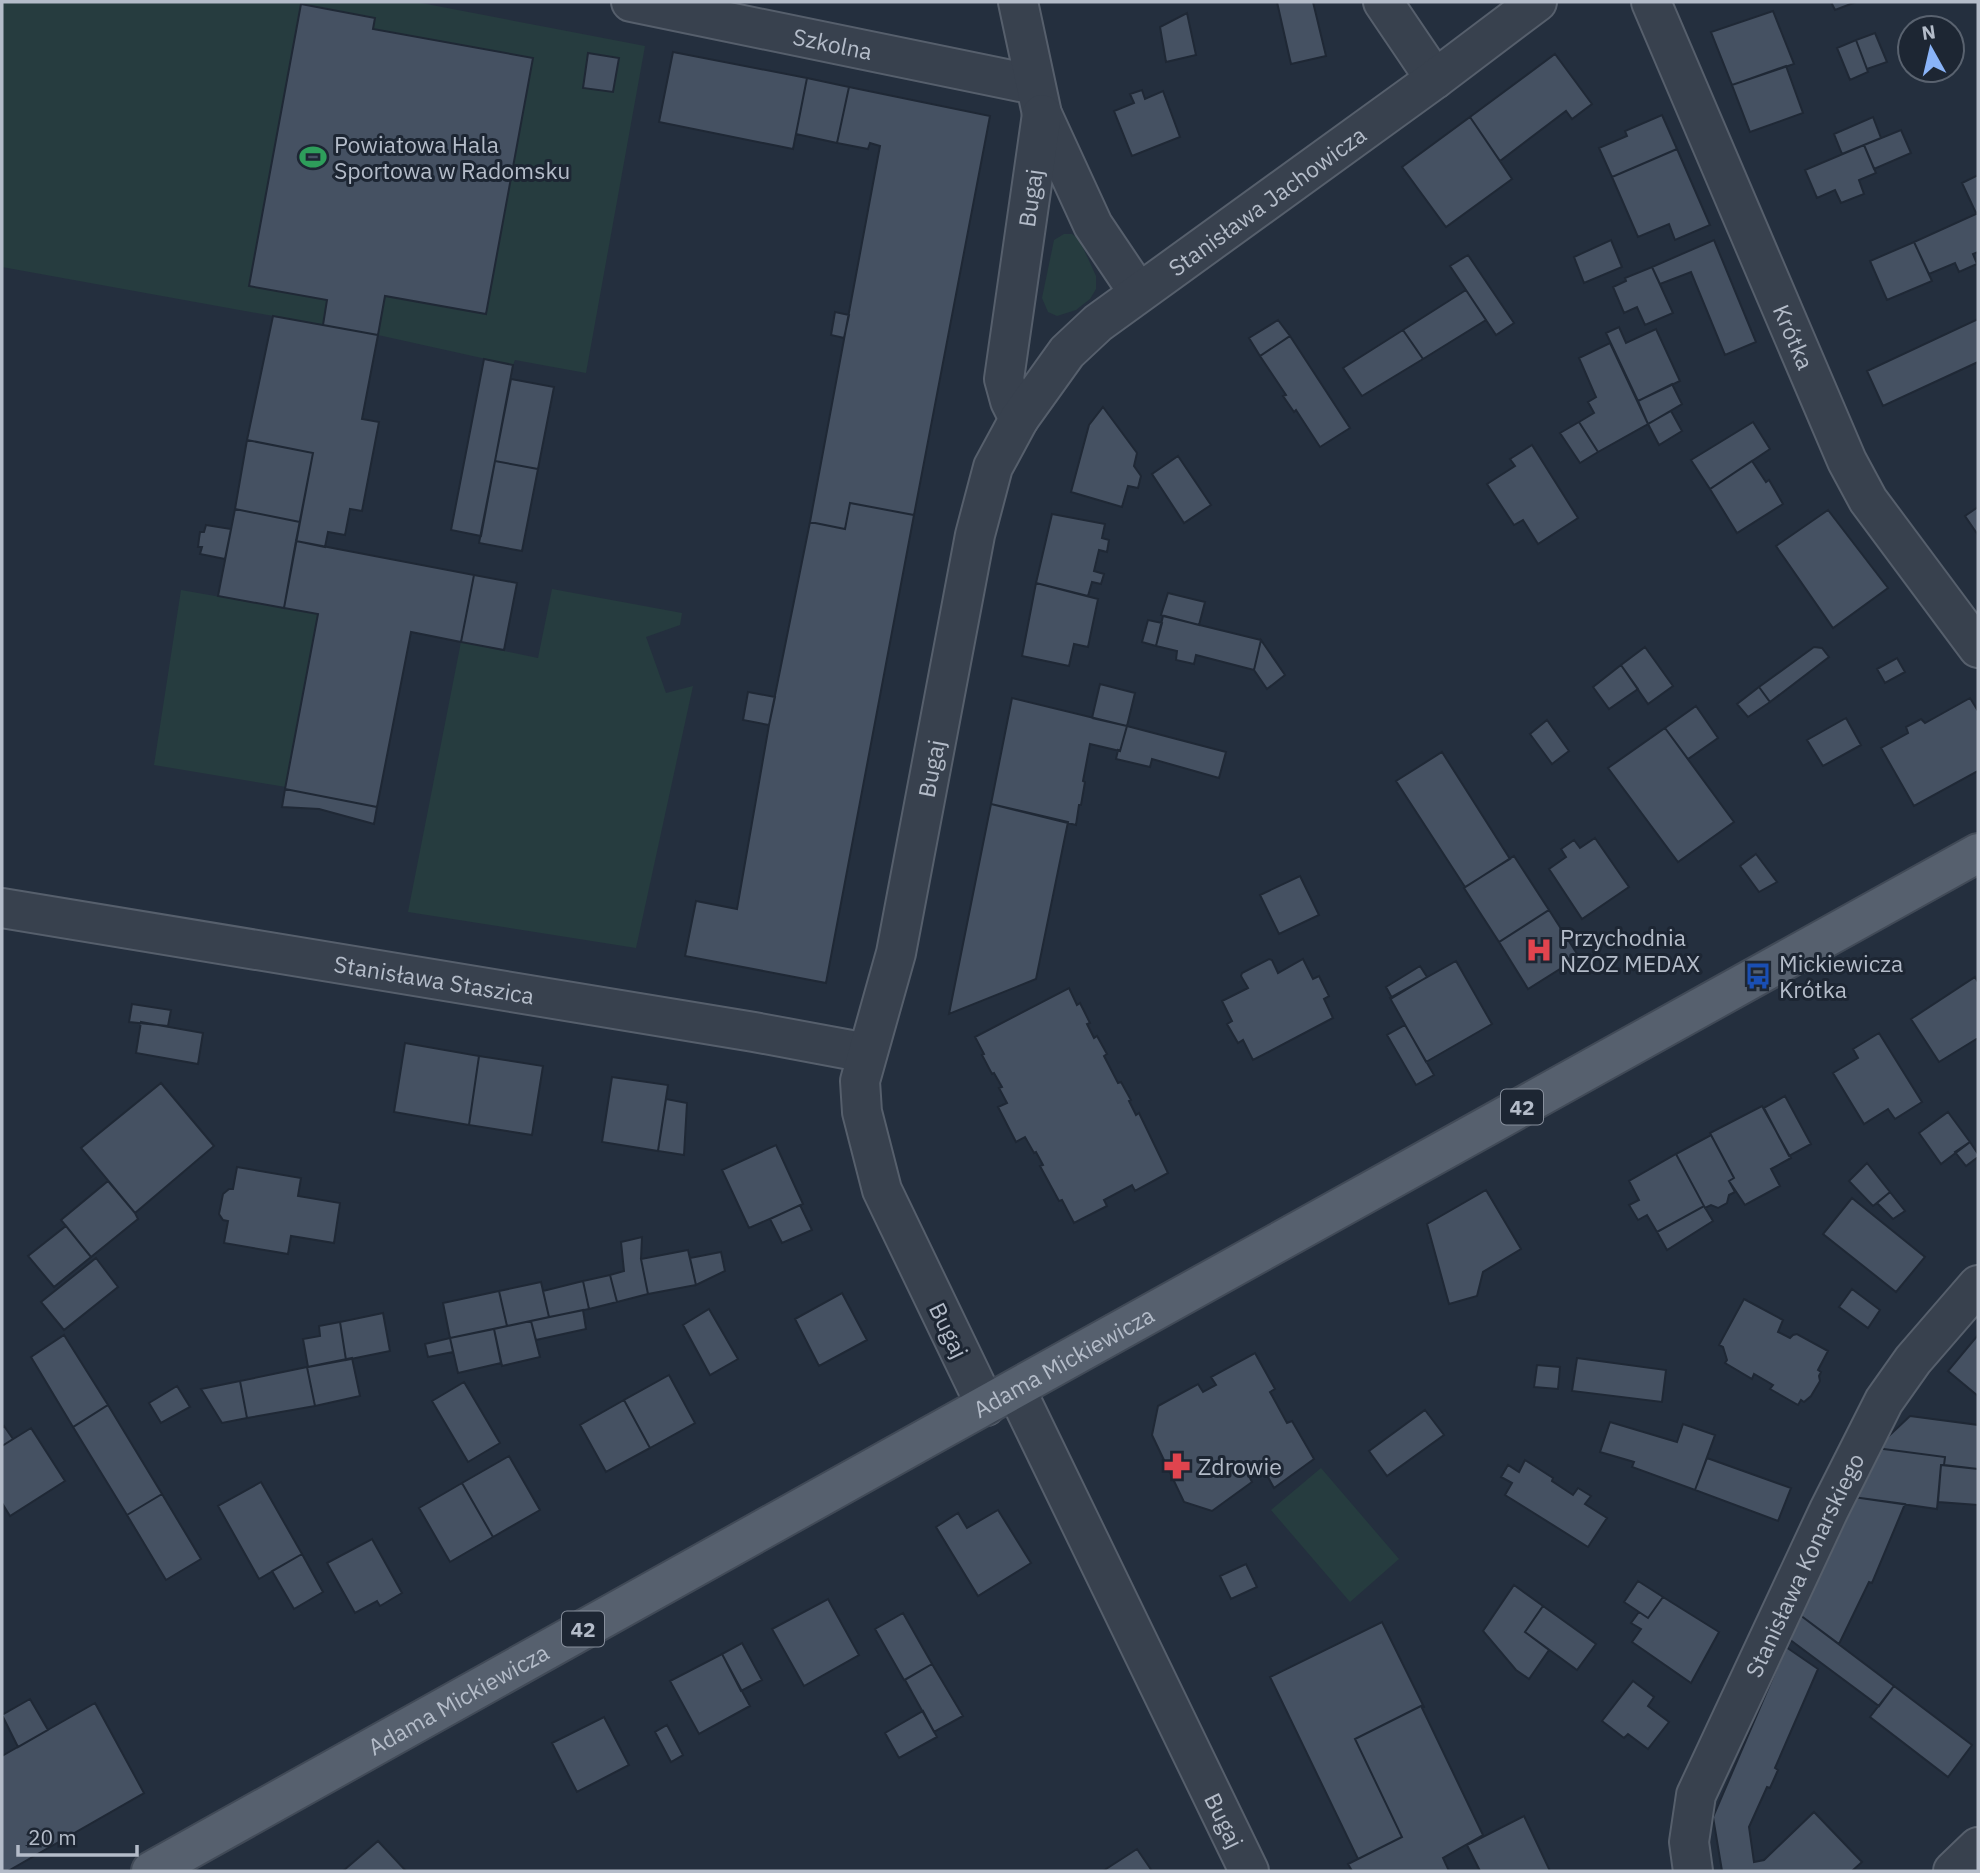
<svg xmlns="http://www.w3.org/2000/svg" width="1980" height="1873" viewBox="0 0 1980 1873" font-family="'IBM Plex Sans',sans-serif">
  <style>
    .green { fill: #263c3f }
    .building { fill: #455162; stroke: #1f2835; stroke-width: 2 }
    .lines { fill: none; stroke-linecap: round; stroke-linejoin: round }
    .minor-casing { stroke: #565f6c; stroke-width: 42 }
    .major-casing { stroke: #414a57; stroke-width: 42 }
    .minor { stroke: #38414e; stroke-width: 38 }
    .major { stroke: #56606e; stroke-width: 38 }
    .labels { text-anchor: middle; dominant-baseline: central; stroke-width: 6; stroke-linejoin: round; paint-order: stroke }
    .shield { fill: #1d2633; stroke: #878f9c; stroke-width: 2 }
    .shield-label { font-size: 21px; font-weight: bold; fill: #b4bcc9 }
    .street-label { font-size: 23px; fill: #b4bcc9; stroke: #1d2633 }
    .poi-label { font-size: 23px; fill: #b4bcc9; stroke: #1d2633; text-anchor: start }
  </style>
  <rect width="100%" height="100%" fill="#242f3e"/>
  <path class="green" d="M2,2H416L645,46L586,373L515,360L513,365L378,335L2,267Z
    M1064,234H1072L1079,239L1096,276V289L1090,299L1076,310L1057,316L1048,312L1042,298L1054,240Z
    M552,589L682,613L680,625L646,637L666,693L693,686L636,948L408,912L461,642L538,658Z
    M181,590L318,614L286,787L154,765Z
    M1321,1468L1399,1559L1350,1602L1271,1510Z"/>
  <path class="building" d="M1277,2H1313L1326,56L1291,64Z
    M1831,2H1856L1835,10Z
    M301,4L375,18L373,29L533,58L486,314L385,296L378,335L323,325L327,300L249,286Z
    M1773,11L1794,64L1732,85L1711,32Z
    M1187,13L1196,55L1166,62L1160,27Z
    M1875,33L1887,62L1867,69L1856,40Z
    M1856,40L1868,72L1850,80L1837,48Z
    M673,52L807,78L793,149L659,122Z
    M588,53L619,58L613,92L583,88Z
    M1555,54L1592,104L1572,119L1566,111L1500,161L1470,117Z
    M1786,66L1803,113L1750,132L1732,85Z
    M807,78L849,87L837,143L796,134Z
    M849,87L990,116L914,515L850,503L845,529L810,522L880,146L870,143L868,149L837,143Z
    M1142,90L1145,99L1163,91L1180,137L1132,156L1114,111L1134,103L1130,94Z
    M1662,115L1677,149L1612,177L1599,148L1627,136L1625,131Z
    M1470,117L1512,179L1446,227L1402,167Z
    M1873,117L1881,138L1842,154L1834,134Z
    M1901,130L1911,153L1874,169L1864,145Z
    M1864,145L1876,173L1859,180L1864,194L1841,203L1835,190L1817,198L1805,170Z
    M1677,149L1710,225L1675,240L1669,224L1638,237L1612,177Z
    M1978,175V212L1976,213L1962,183Z
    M1978,213V252L1973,254L1977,264L1959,272L1955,263L1929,274L1914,242Z
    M1611,240L1622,267L1584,283L1574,257Z
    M1714,240L1756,342L1725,355L1691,272L1660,284L1652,267Z
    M1914,242L1932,281L1887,300L1870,261Z
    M1468,255L1514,323L1496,335L1450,266Z
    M1652,267L1673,313L1645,325L1637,307L1624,313L1613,287L1626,281L1625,278Z
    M1466,290L1486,320L1423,359L1403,330Z
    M835,312L849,315L844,338L831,335Z
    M273,316L378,335L362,419L379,422L362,511L350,509L345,535L328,532L325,547L296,541L313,453L247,440Z
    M1978,319V362L1883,406L1867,371Z
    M1278,320L1290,336L1260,356L1249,338Z
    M1619,327L1626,343L1656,329L1680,381L1638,401L1606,333Z
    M1403,330L1423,359L1362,396L1343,368Z
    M1290,336L1350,428L1320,447L1296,410L1294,412L1283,396L1286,395L1260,356Z
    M1610,343L1648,424L1598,452L1579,422L1594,413L1588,402L1596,397L1579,358Z
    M484,359L513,365L481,536L451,530Z
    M511,379L554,387L538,469L495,461Z
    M1672,384L1682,404L1648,424L1638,401Z
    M1103,407L1137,453L1134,466L1141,476L1138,488L1128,486L1122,507L1071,492L1089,425Z
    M1671,411L1682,431L1659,445L1648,424Z
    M1579,422L1598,452L1580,463L1560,433Z
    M1753,422L1770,449L1710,489L1691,460Z
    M247,440L313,453L300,522L235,509Z
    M1532,445L1578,518L1538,544L1523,520L1514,525L1487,484L1515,466L1510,459Z
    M1178,456L1211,505L1184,523L1152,474Z
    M495,461L538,469L522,551L479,543Z
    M1752,461L1766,482L1769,480L1783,504L1737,533L1710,489Z
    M850,503L914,515L826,983L685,956L696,901L737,909L769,725L810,522L845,529Z
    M1978,507V535L1965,516Z
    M235,509L300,522L284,608L218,596Z
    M1828,510L1888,588L1833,628L1776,546Z
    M1052,514L1105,524L1102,538L1109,540L1107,552L1099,550L1094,571L1104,574L1101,584L1092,582L1088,596L1036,583Z
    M206,525L231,529L225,559L200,554L202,547H198L199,539L200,532H204Z
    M296,541L474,575L461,642L411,632L377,807L285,789L318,614L284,608Z
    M474,575L517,583L504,650L461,642Z
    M1036,583L1098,599L1088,647L1074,644L1069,666L1022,656Z
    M1168,593L1205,602L1199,625L1161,615Z
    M1163,616L1261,640L1254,670L1196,655L1194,664L1176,660L1177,651L1156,646Z
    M1148,620L1162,623L1156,646L1142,642Z
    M1261,640L1285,675L1267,689L1254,670Z
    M1645,647L1673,686L1648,704L1621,665Z
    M1814,647L1822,648L1829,657L1770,702L1759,687Z
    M1897,658L1905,672L1885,683L1877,669Z
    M1621,665L1638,689L1609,709L1593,687Z
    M1100,684L1135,693L1127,726L1092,718Z
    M1759,687L1770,702L1748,717L1737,704Z
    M748,692L775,697L769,725L743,720Z
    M1012,698L1127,726L1120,751L1090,744L1083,781L1085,782L1081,805H1079L1076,825L991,804Z
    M1970,698L1978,711V771L1914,806L1881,748L1908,733L1906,727L1921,719L1925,723Z
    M1696,706L1718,738L1688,759L1665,728Z
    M1846,718L1861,745L1823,766L1807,740Z
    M1547,720L1569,751L1552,764L1530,734Z
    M1127,726L1226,752L1219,778L1152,759L1150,767L1116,759L1118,750L1120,751Z
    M1665,728L1734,822L1678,862L1608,768Z
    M1442,752L1510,859L1465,887L1396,781Z
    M285,789L377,807L374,824L319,809L282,807Z
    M991,804L1068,822L1036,979L949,1014Z
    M1595,838L1629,887L1582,919L1549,869L1566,857L1561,849L1574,840L1580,848Z
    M1756,854L1777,882L1759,892L1740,866Z
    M1514,856L1549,910L1499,942L1464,888Z
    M1300,876L1319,915L1279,934L1260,895Z
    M1549,910L1579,957L1528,989L1499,942Z
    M1269,959L1272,960L1278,973L1303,959L1313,979L1319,976L1329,996L1324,999L1333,1018L1253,1060L1243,1040L1238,1043L1227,1024L1232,1021L1222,1001L1248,988L1241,976L1242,973Z
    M1456,961L1492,1024L1426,1062L1390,998Z
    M1420,966L1427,977L1392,998L1386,987Z
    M1975,977L1978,982V1038L1939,1062L1911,1019Z
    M1069,988L1077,1005L1080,1003L1090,1023L1087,1024L1094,1038L1097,1036L1107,1054L1104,1056L1118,1083L1121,1082L1131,1100L1129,1101L1136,1115L1139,1113L1168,1173L1135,1191L1132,1185L1104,1200L1107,1206L1074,1223L1062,1200L1059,1201L1040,1166L1043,1165L1036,1152L1034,1153L1025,1137L1016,1142L998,1107L1007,1103L999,1088L1002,1087L994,1073L992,1074L982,1055L984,1054L975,1037Z
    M132,1004L171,1010L168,1026L129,1022Z
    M141,1022L203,1033L198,1064L136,1053Z
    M1405,1025L1434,1075L1416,1085L1387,1035Z
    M1879,1033L1922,1102L1895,1119L1888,1109L1864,1124L1833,1073L1858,1058L1853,1049Z
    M405,1043L479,1056L469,1125L394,1112Z
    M479,1056L543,1066L532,1135L469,1125Z
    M612,1077L668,1085L658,1151L602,1142Z
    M161,1083L214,1146L135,1213L81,1148Z
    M1785,1096L1811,1144L1789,1156L1764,1108Z
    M666,1099L687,1103L684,1155L658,1151Z
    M1762,1106L1791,1158L1771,1169L1780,1186L1745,1205L1729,1181L1734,1178L1710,1133Z
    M1948,1112L1970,1142L1941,1164L1919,1133Z
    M1711,1135L1734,1178L1729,1181L1735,1192L1729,1195L1727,1203L1718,1208L1711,1205L1705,1208L1676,1154Z
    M1970,1142L1978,1154V1157L1966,1166L1955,1152Z
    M776,1145L803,1204L749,1228L722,1170Z
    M1676,1154L1704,1206L1657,1232L1647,1215L1638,1220L1629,1205L1639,1200L1629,1181Z
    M1867,1163L1890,1192L1873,1206L1849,1181Z
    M237,1167L301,1178L298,1196L340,1203L334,1243L291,1236L288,1254L224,1243L228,1221L223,1220L219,1214L223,1194L229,1189H233Z
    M108,1181L135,1213L138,1219L91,1257L61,1220Z
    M1486,1190L1521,1249L1483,1272L1477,1296L1449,1304L1427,1224Z
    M1890,1192L1905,1211L1893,1219L1877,1203Z
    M1852,1198L1925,1257L1896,1292L1823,1234Z
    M800,1205L812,1230L782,1243L770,1219Z
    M1704,1206L1713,1221L1667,1250L1657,1232Z
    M66,1226L91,1257L54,1287L28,1256Z
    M642,1237L641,1259L648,1294L617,1302L610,1275L624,1271L621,1242Z
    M688,1250L696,1285L648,1294L641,1259Z
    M721,1252L725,1271L696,1285L690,1258Z
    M96,1258L118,1287L64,1330L41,1302Z
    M610,1275L617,1302L589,1309L583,1281Z
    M583,1281L589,1309L549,1317L543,1291Z
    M541,1282L549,1317L507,1326L499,1291Z
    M1852,1289L1880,1310L1868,1328L1839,1307Z
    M499,1291L507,1326L450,1338L443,1303Z
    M842,1293L867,1340L819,1366L795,1319Z
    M1744,1299L1783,1320L1778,1332L1790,1338L1793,1335L1797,1334L1828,1351L1818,1370L1821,1372L1819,1376L1820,1381L1811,1396L1804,1402L1801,1400L1798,1405L1770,1389L1773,1385L1754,1374L1752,1379L1725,1363L1727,1360L1723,1347L1719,1345Z
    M709,1309L738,1359L710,1375L683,1325Z
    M583,1310L586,1329L536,1340L531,1321Z
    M383,1313L390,1351L346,1360L340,1322Z
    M531,1321L540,1357L502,1366L494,1329Z
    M340,1322L346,1360L308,1367L303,1339L320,1336L319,1326Z
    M494,1329L501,1363L458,1373L450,1338Z
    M64,1335L108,1405L73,1427L31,1357Z
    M1978,1335V1396L1948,1371Z
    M450,1338L453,1352L428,1357L425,1344Z
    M1255,1353L1275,1389L1270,1392L1287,1423L1292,1421L1314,1459L1274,1488L1259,1461L1245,1468L1252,1482L1212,1511L1184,1502L1152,1435L1158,1406L1198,1384L1203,1392L1216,1385L1211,1377Z
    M352,1358L360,1396L315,1406L307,1367Z
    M1577,1358L1666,1370L1662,1402L1572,1391Z
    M1537,1365L1560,1367L1558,1389L1534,1387Z
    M307,1367L315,1406L247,1418L240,1381Z
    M669,1375L695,1423L650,1448L624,1400Z
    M240,1381L247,1418L222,1423L201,1389Z
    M464,1382L500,1443L468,1462L432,1401Z
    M177,1386L190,1407L161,1423L149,1403Z
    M624,1400L650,1448L606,1472L580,1425Z
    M108,1405L162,1494L127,1515L73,1427Z
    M1425,1410L1444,1435L1387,1476L1369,1451Z
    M1910,1416L1978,1425V1469L1944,1465L1945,1457L1876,1448Z
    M1610,1422L1677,1442L1683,1424L1715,1435L1695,1490L1632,1467L1634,1462L1600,1452Z
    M4,1426L13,1439L2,1446V1428Z
    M31,1428L65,1481L10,1516L2,1503V1446Z
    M1876,1448L1945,1457L1944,1465H1941L1937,1509L1853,1497Z
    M509,1456L540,1510L493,1537L462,1483Z
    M1707,1458L1791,1488L1778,1521L1695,1490Z
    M1525,1460L1553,1478L1552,1481L1573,1495L1578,1488L1591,1496L1585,1504L1607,1518L1588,1547L1505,1495L1512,1483L1501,1477L1508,1465L1519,1472Z
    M1941,1465L1978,1469V1505L1938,1502Z
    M261,1482L302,1554L259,1579L218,1506Z
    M462,1483L493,1537L450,1562L419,1508Z
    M162,1494L201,1559L166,1580L127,1515Z
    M1853,1497L1905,1504L1872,1583L1869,1582L1839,1644L1800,1615Z
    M998,1510L1031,1563L978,1596L936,1527L958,1513L967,1528Z
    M372,1539L402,1593L380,1606L377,1601L355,1613L327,1563Z
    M302,1554L323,1592L294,1609L272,1571Z
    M1246,1564L1257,1587L1231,1599L1220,1576Z
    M1638,1581L1663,1597L1648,1618L1624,1602Z
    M1514,1585L1543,1606L1525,1632L1549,1650L1529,1679L1516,1670L1483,1631Z
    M1663,1597L1719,1632L1691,1683L1632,1642L1641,1629L1631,1623L1639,1612L1648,1618Z
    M828,1599L859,1655L804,1686L772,1629Z
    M1543,1606L1596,1644L1577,1670L1525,1632Z
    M903,1613L932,1664L904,1680L875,1629Z
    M1800,1615L1894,1686L1879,1706L1789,1639Z
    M1382,1622L1423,1705L1355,1739L1402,1837L1358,1859L1270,1677Z
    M742,1643L762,1680L741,1691L722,1654Z
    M1786,1647L1818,1669L1775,1768L1778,1770L1770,1788L1767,1787L1749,1827L1754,1862L1764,1860L1814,1812L1862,1862L1852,1871H1722L1713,1817Z
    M722,1654L750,1706L699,1734L670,1681Z
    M932,1664L963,1716L934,1732L905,1680Z
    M1633,1681L1654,1697L1648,1706L1669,1722L1648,1749L1628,1734L1624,1738L1602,1721Z
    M1894,1686L1972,1745L1948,1777L1870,1717Z
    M30,1699L48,1730L18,1747L2,1715Z
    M95,1703L144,1793L8,1871H2V1756Z
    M1423,1705L1424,1707L1422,1708L1483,1835L1443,1858L1449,1871H1352L1348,1864L1402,1837L1355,1739Z
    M923,1711L937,1737L899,1758L885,1733Z
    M604,1717L629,1765L577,1792L552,1743Z
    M667,1725L683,1755L671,1762L655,1732Z
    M1524,1816L1550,1871H1480L1467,1845Z
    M378,1841L406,1871H343Z
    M1137,1849L1152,1871H1103Z"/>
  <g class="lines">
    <g class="minor-casing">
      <g id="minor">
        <path id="s1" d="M631,2L1035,85"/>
        <path d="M1018,2L1042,114L1093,225L1138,292"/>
        <path d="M1383,2L1435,79"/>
        <path id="s2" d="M1651,2L1847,461L1868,500L1978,648"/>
        <path id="s3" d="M1019,419L1010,401L1004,379L1042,114"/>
        <path id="s4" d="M2,908L754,1032L867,1053"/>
        <path id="s5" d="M1016,1390L1249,1871"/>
        <path id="s6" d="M986,1406L882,1190L862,1112L860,1081L896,953L975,535L993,467L1019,419L1067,352L1098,323L1435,79L1537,2"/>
        <path id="s7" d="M1693,1871L1689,1842L1696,1795L1829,1510L1884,1401L1913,1360L1978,1285"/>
        <path d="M1953,1871L1978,1847"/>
      </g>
    </g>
    <g class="major-casing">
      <g id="major">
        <path id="s8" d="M151,1871C759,1530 1369,1192 1978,853"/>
      </g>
    </g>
    <use href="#minor" class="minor"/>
    <use href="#major" class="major"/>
  </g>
  <defs>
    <g id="stadium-bare" transform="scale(2.1)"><path d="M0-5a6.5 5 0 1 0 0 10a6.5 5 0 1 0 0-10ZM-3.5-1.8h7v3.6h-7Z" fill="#2e9e5b" stroke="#1d2633" stroke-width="2.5" paint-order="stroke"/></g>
    <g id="hospital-bare" transform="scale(2.1)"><path d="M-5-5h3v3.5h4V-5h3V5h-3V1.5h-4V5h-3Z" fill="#e0444e" stroke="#1d2633" stroke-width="2.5" paint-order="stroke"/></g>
    <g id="bus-bare" transform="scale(2.1)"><path d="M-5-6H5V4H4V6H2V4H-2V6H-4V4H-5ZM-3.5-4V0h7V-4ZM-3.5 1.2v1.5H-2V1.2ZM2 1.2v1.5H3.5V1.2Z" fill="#1a4fb4" stroke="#1d2633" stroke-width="2.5" paint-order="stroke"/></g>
    <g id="pharmacy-bare" transform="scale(2.1)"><path d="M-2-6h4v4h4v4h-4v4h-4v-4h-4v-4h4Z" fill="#e0444e" stroke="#1d2633" stroke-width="2.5" paint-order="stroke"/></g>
  </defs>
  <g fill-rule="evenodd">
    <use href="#stadium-bare" x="313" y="157"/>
    <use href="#hospital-bare" x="1539" y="950"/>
    <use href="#bus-bare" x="1758" y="976"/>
    <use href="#pharmacy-bare" x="1177" y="1466"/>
  </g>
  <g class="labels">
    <g class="shield">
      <rect x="1501" y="1089.5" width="42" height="35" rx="5"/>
      <rect x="562" y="1611.5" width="42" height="35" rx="5"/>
    </g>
    <g class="shield-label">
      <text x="1522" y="1107">42</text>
      <text x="583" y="1629">42</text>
    </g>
    <g class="street-label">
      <text stroke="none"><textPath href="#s1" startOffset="206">Szkolna</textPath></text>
      <text stroke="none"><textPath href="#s3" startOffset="226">Bugaj</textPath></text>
      <text stroke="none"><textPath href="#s6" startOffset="1368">Stanisława Jachowicza</textPath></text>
      <text stroke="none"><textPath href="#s2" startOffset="364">Krótka</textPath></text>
      <text stroke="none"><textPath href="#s6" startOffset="672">Bugaj</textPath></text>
      <text stroke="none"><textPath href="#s4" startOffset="438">Stanisława Staszica</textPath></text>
      <text transform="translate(949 1330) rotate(64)">Bugaj</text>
      <text stroke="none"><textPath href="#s8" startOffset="1045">Adama Mickiewicza</textPath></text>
      <text stroke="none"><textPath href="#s7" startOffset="331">Stanisława Konarskiego</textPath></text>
      <text stroke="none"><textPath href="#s8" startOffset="352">Adama Mickiewicza</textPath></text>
      <text stroke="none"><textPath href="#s5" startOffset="478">Bugaj</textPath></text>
    </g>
    <g class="poi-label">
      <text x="334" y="144">Powiatowa Hala<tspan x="334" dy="26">Sportowa w Radomsku</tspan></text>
      <text x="1560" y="937">Przychodnia<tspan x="1560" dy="26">NZOZ MEDAX</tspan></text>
      <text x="1779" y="963">Mickiewicza<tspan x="1779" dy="26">Krótka</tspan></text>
      <text x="1198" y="1466">Zdrowie</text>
    </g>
  </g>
  <rect width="1980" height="1873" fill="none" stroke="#b4bcc9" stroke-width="7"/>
  <g transform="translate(1931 49) rotate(352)"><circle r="33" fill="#1d2633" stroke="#59626f" stroke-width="2"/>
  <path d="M0-5L12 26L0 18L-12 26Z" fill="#8ab4f8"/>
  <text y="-10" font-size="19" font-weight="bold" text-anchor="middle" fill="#b4bcc9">N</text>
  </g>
  <path d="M18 1845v10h119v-10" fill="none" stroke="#b4bcc9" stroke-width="3.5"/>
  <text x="28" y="1845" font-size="21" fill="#b4bcc9" stroke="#1d2633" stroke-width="5" paint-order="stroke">20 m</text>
</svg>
